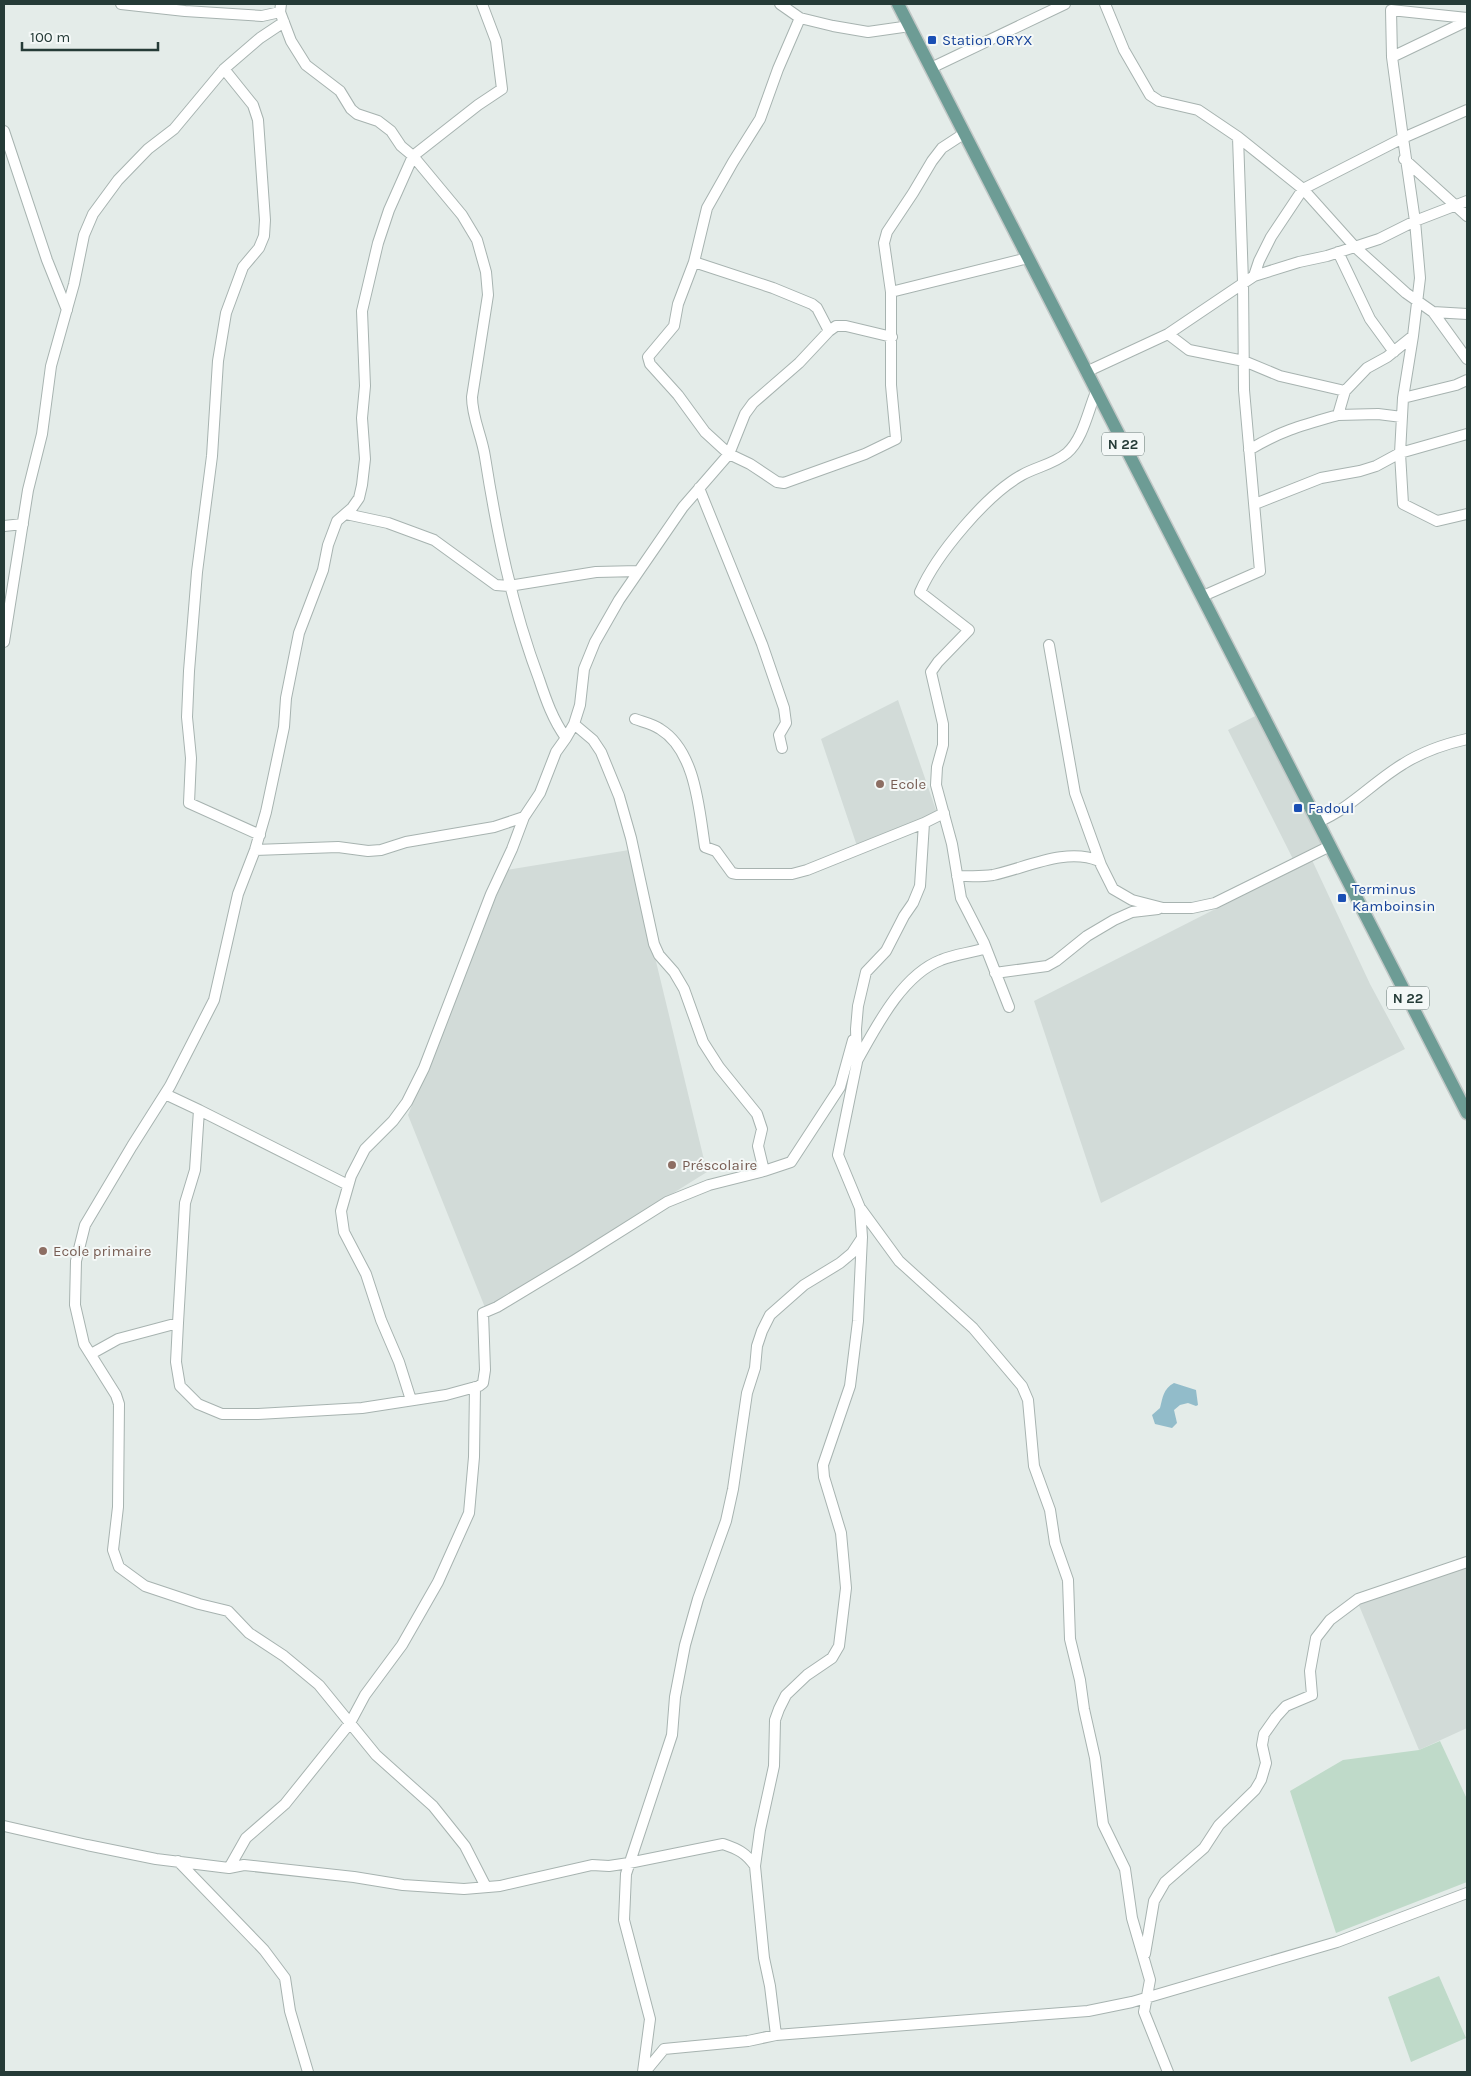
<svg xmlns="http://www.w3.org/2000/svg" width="1471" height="2076" viewBox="0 0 1471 2076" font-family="Karla,sans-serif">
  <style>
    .built { fill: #d2dbd8 }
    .green { fill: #bfdac9 }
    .water { fill: #92bcca }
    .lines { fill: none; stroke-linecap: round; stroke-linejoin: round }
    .minor-casing { stroke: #a7b3b0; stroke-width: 12 }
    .major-casing { stroke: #c2c8c7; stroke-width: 15 }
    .minor { stroke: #fff; stroke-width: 10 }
    .major { stroke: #6d9c95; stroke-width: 12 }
    .transit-dot { fill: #1a4fb4; stroke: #f4f8f7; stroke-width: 2 }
    .education-dot { fill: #8d6e63; stroke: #f4f8f7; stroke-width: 2 }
    .labels { text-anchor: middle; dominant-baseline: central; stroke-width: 4; stroke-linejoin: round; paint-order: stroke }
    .shield { fill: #f4f8f7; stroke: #637471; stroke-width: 1 }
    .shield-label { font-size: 14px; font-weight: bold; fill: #253b37 }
    .transit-label { font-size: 15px; fill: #164399; stroke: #f4f8f7; text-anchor: start }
    .education-label { font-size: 15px; fill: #785e54; stroke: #f4f8f7; text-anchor: start }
  </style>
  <rect width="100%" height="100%" fill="#e4ece9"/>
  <path class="built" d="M898,700L937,813L857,846L821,739Z
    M1263,712L1330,846L1295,863L1228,730Z
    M629,850L707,1172L486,1310L408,1115L507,870Z
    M1312,860L1370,984L1405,1049L1101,1203L1034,1001Z
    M1467,1567V1728L1419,1750L1358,1603Z"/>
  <path class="green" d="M1440,1741L1467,1799V1882L1336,1933L1290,1791L1343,1760L1419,1750Z
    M1439,1976L1466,2038L1411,2062L1388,1997Z"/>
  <path class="water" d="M1174,1383L1196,1390L1198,1405L1196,1406L1188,1403L1180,1405L1174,1410L1177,1423L1172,1428L1155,1424L1152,1415L1160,1408C1163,1397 1163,1389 1174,1383Z"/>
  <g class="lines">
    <g class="minor-casing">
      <path id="minor" d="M121,4L185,11L262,16L280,12
        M281,4L280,12L291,41L306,65L340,91L351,109L357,114L378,121L391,131L401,146L413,156L462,215L477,240L486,272L488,295L472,397C472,418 482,436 485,457C497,533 512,607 539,679C546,700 553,720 566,738L556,752L540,793L524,817L512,849L491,894L424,1068L407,1102L393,1121L365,1149L351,1176L341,1211L344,1232L366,1274L381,1320L399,1362L411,1400
        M482,4L496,41L502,89L478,105L413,156L389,210L378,243L362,311L365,386L362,418L365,459L362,485L359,498L352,508L337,521L328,545L323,570L299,633L286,698L284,727L266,812L255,850L238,894L214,1000L170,1086L132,1146L85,1225L76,1261L75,1305L84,1344L116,1395L119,1404L118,1507L113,1550L119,1567L145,1586L199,1604L228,1611L249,1633L284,1656L319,1685L376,1755L433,1806L465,1846L486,1887
        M780,4L800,18L833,26L868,32L910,26
        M1105,4L1124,50L1150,95L1159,101L1198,110L1238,137L1303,189L1355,247L1406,293L1433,312L1467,359
        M800,18L778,69L760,119L733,162L707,208L694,262L678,304L674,326L648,357L650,364L678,395L705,432L729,454L750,464L777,482L784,483L865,454L896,439L891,385V292L1028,258
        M1392,57L1467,21
        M931,68L1065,4
        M224,69L253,105L258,120L265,220L264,236L259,248L243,267L226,313L218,361L212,456L197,572L189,671L187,717L191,758L189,803L260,835
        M1467,110L1403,138L1415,221L1420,278L1413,336L1403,398L1400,453L1403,504L1437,521L1467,514
        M4,131L47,260L67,310
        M1404,159L1467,216
        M1338,252L1370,319L1394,352
        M694,262L773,288L812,304L817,308L829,331
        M1254,276L1259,261L1271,237L1303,189L1403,138L1392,57L1391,10L1467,18
        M891,292L884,243L887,232L913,193L932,161L942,148L965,133
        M1433,312L1467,314
        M1168,334L1189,350L1244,361L1280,376L1345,391
        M1086,372L1168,334L1254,276L1299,262L1327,256L1379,239L1415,221L1467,201
        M1403,398L1456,385L1467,380
        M1338,415L1378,414L1402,417
        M1249,450C1280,431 1303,425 1338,415L1345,391L1367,368L1387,357L1413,336
        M699,488L762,644L784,708L786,723L779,735L782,748
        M1255,504L1321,478L1360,471L1376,466L1400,453L1467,434
        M346,514L388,523L434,540L496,585L509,586L596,572L639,571
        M4,526L23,524
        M1203,596L1260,571L1244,390L1243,282L1238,137
        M4,642L28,490L42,434L51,366L74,284L84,235L93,214L118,180L148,149L174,129L224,69L260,38L284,22
        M1049,645L1075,793L1101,865L1113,889L1132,900L1163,908H1192L1215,903L1330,846
        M635,719C643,722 653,724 660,729C696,751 699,810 705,847L716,851L732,873L737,874H792L807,870L924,823
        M574,724L593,740L601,752L619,796L631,838L654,944L659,955L674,972L684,989L703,1042L719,1067L757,1114L762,1129L758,1146L764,1171
        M566,738L574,724L580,705L584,669L595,642L619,600L683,507L729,454L745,414L753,403L799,363L829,331L836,326H846L892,337
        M1318,822C1351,808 1373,782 1403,764C1422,752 1445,744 1467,739
        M255,850L338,847L368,851L381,850L406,842L494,827L524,817
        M957,876C969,876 981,877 993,875C1026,868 1066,847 1099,861
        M995,973L1047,966L1056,961L1087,936L1114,920L1132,912L1158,909
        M1009,1007L984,943L961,898L952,844L936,785L937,767L943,745V724L931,672L938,662L969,630L920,592C936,555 986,495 1022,475C1036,467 1054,464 1067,453C1083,439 1088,411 1096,392
        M857,1061C876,1027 902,975 941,960C955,954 971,953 986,948
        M165,1094L199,1110L195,1170L185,1203L178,1323
        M199,1110L348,1185
        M861,1209L899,1261L973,1328L1022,1386L1028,1400L1034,1466L1050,1510L1055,1543L1068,1580L1070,1639L1080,1680L1084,1709L1095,1758L1103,1824L1125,1869L1132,1918L1150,1980L1144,2012L1168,2072
        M91,1354L118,1339L178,1323L176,1362L180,1386L198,1404L222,1414H258L362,1408L446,1395L479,1386L483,1383L485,1370L483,1313L497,1307L575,1260L667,1202L709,1185L764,1171L791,1162L840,1087L853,1040
        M4,1826L87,1845L156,1859L229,1868L244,1865L354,1877L403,1885L464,1889L500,1886L592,1865L609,1866L629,1863L723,1844C738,1849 746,1853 755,1866
        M178,1861L264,1950L285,1978L290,2011L308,2072
        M229,1868L246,1838L285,1804L350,1723L365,1695L402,1645L438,1582L469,1513L474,1457L475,1387
        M1145,1954L1154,1901L1165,1882L1204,1848L1219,1825L1255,1790L1261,1780L1266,1763L1262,1745L1264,1734L1276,1717L1286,1706L1312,1695L1310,1671L1316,1638L1330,1620L1358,1599L1467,1562
        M776,2035L770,1986L764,1958L755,1866L760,1830L774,1766L775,1720L779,1709L786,1695L807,1675L832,1658L839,1646L846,1588L841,1533L824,1477L823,1465L850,1386L858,1321L862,1237L860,1208L838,1155L857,1062L856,1029L858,1006L866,972L886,951L904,916L913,903L920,886L924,823L944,813
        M643,2072L650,2019L624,1920L626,1874L672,1735L675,1697L685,1645L698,1599L726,1521L733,1489L747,1393L755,1368L757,1346L762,1331L770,1315L804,1285L840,1263L852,1253L862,1238
        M645,2072L664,2049L748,2041L776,2035L1088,2011L1132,2002L1337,1942L1467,1893"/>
    </g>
    <g class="major-casing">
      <path id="major" d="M898,4L1467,1113"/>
    </g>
    <use href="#minor" class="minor"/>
    <use href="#major" class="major"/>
  </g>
  <g class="transit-dot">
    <rect x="927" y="35" width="10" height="10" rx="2.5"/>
    <rect x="1293" y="803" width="10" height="10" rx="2.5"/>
    <rect x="1337" y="893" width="10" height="10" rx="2.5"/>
  </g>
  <g class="education-dot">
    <circle cx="880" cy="784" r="5"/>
    <circle cx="672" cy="1165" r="5"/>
    <circle cx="43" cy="1251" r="5"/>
  </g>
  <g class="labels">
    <g class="shield">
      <rect x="1102" y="432.5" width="42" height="23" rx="4"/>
      <rect x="1387" y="986.5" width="42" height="23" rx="4"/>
    </g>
    <g class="shield-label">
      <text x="1123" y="444">N 22</text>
      <text x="1408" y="998">N 22</text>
    </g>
    <g class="transit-label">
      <text x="942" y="40">Station ORYX</text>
      <text x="1308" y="808">Fadoul</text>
      <text x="1352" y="889">Terminus<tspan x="1352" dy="17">Kamboinsin</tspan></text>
    </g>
    <g class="education-label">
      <text x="890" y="784">Ecole</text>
      <text x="682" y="1165">Préscolaire</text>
      <text x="53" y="1251">Ecole primaire</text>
    </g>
  </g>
  <rect width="1471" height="2076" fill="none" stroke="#253b37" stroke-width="10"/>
  <path d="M22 42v8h136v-8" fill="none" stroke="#253b37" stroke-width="2.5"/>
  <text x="30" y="42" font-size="15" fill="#253b37" stroke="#f4f8f7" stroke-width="4" paint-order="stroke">100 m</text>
</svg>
